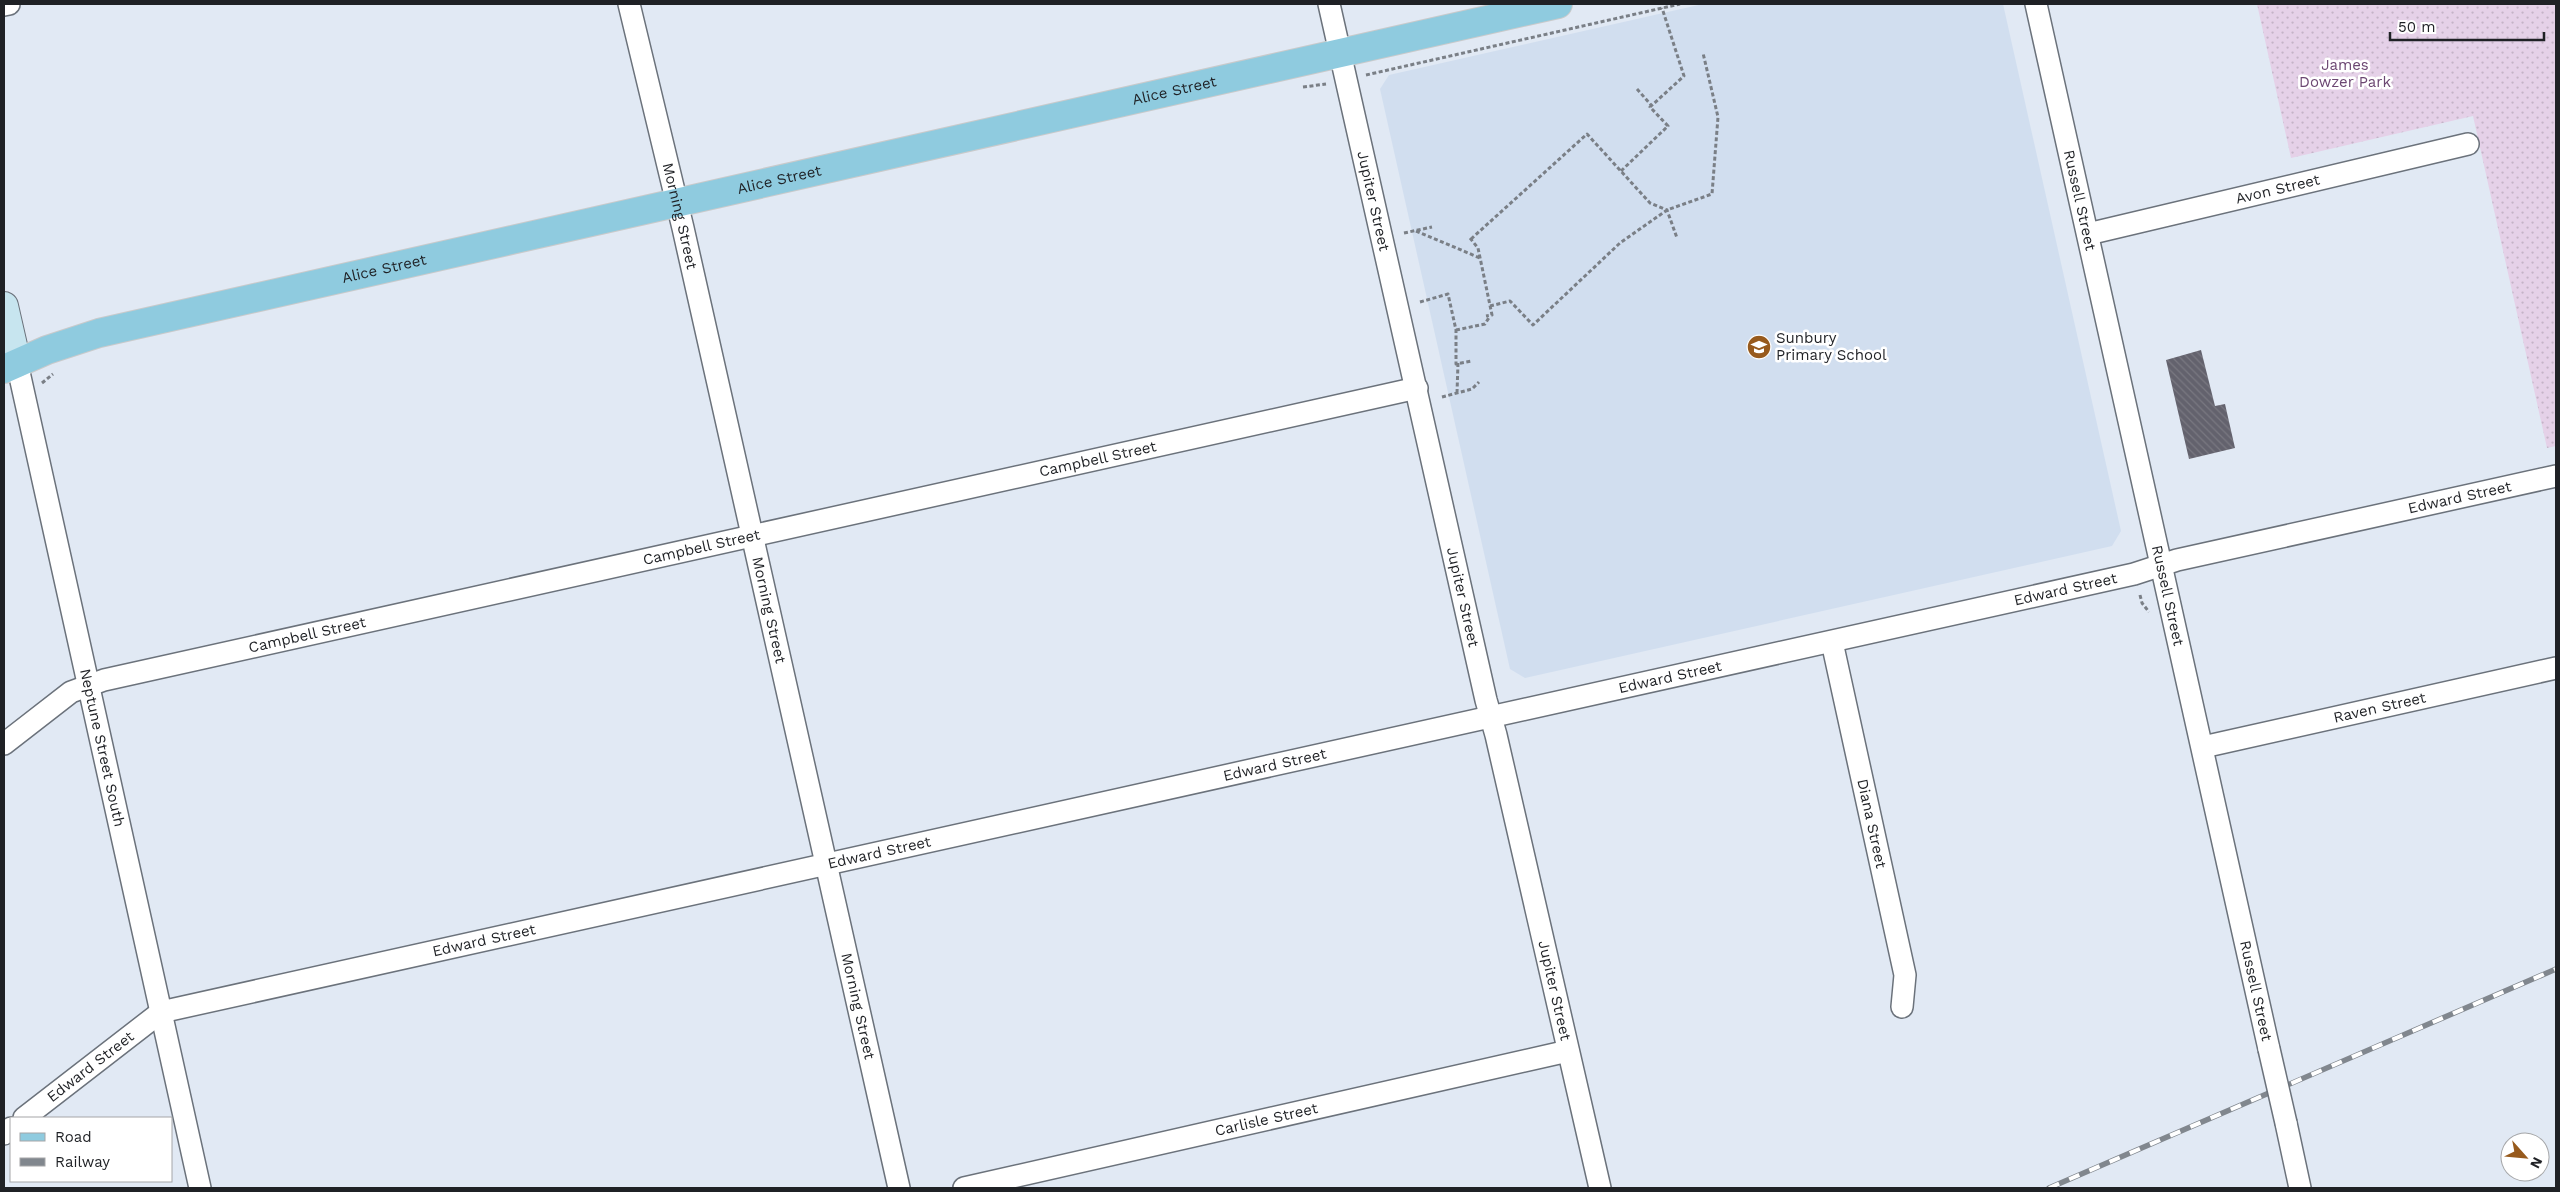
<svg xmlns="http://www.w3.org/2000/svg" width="2560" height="1192" viewBox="0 0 2560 1192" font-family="'Work Sans',sans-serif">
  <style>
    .built { fill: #d1deef }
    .grass { fill: url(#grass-dots) }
    .building { fill: url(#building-back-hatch) }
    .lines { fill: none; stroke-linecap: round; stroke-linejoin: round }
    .street-casing { stroke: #6b727b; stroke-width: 24 }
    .secondary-casing { stroke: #6b727b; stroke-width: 30 }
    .primary-casing { stroke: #c9cacb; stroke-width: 30 }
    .path { stroke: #7a7f86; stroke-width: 3; stroke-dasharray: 4 2.5; stroke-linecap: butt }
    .street { stroke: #fff; stroke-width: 21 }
    .secondary { stroke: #c7e5ef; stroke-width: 28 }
    .primary { stroke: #8fcbdf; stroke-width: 28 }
    .rail-casing { stroke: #81878e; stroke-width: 5.5 }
    .rail { stroke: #fff; stroke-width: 4; stroke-dasharray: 11; stroke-linecap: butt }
    .street-bridge-casing { stroke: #6b727b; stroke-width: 24; stroke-linecap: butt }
    .street-bridge { stroke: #fff; stroke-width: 21 }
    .labels { text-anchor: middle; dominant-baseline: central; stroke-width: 5; stroke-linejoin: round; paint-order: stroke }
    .park-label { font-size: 15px; fill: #6c4772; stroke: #fff }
    .street-label { font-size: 15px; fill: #1f2125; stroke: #fff }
    .poi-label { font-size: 15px; fill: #1f2125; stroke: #fff; text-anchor: start }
  </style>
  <defs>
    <pattern id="grass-dots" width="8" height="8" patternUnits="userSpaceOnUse" patternTransform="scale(1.25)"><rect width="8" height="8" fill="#e5d1e8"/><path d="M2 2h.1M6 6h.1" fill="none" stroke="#c4b3c7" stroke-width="1.8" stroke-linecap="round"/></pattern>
    <pattern id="building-back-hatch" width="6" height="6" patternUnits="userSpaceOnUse" patternTransform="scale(1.25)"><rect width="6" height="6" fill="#63626d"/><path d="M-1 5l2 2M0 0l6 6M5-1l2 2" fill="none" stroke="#797881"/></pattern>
  </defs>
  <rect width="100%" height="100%" fill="#e1e9f4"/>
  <path class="built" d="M1703,4H2003L2121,531L2112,546L1525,678L1510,669L1380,89L1389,75Z"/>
  <path class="grass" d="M2257,4H2556V446L2547,448L2473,116L2291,158Z"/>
  <path class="building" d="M2201,350L2215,406L2225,404L2235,448L2189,459L2166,360Z"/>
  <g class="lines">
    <g class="street-casing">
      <g id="street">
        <path id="s1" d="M629,4L683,228L899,1188"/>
        <path id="s2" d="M1329,4L1486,700L1496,735L1600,1188"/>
        <path id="s3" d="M2036,4L2269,1049"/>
        <path d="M4,5L9,4"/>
        <path id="s4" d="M2088,234L2468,144"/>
        <path id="s5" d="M17,363L200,1188"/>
        <path id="s6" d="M1832,642L1905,975L1902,1007"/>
        <path id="s7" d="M4,744L71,692L104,680L1417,388"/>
        <path id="s8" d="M2203,747L2556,668"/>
        <path id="s9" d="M24,1118L161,1012L2134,574L2177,560L2556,476"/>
        <path d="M2286,1123L2300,1188"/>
        <path d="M4,1134L11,1128"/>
        <path id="s10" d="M964,1188L1568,1051"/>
      </g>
    </g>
    <g class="secondary-casing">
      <path id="secondary" d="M4,306L17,363"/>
    </g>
    <g class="primary-casing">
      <g id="primary">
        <path id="s11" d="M4,369L47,350L99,333L1558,4"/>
      </g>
    </g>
    <path class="path" d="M1366,75L1680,4
      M1303,87L1326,84
      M1637,89L1652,106
      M1621,171L1668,126L1650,107L1684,76L1662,8
      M1416,231L1480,258
      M1404,233L1432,227
      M1470,238L1478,248L1492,315L1486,316
      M1471,239L1587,134L1650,203L1667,210L1677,238
      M1420,302L1448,294L1456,330V364L1472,361
      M1490,306L1510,301L1533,325L1620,243L1667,210L1712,194L1718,117L1703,53
      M1456,330L1485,324L1490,316
      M42,383L53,374
      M1457,393L1458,363
      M1442,397L1472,389L1479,382
      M2140,595L2142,603L2149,612"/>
    <use href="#street" class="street"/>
    <use href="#secondary" class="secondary"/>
    <use href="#primary" class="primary"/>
    <g class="rail-casing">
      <path id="rail" d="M2049,1188L2556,969"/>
    </g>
    <use href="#rail" class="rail"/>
    <g class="street-bridge-casing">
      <path id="street-bridge" d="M2269,1049L2286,1123"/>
    </g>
    <use href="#street-bridge" class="street-bridge"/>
  </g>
  <defs>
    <g id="school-disc" transform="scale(1.25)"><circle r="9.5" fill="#975a1d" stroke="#fff"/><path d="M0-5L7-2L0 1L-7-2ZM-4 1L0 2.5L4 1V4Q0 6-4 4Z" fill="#fff"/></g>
  </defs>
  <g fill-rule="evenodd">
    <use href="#school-disc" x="1759" y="347"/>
  </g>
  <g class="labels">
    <g class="park-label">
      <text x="2345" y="65">James<tspan x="2345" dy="17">Dowzer Park</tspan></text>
    </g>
    <g class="street-label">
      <text stroke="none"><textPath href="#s11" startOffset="1204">Alice Street</textPath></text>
      <text stroke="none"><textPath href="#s11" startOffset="799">Alice Street</textPath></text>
      <text stroke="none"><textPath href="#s4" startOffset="195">Avon Street</textPath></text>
      <text stroke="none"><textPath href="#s2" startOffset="202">Jupiter Street</textPath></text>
      <text stroke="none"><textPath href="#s3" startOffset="201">Russell Street</textPath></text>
      <text stroke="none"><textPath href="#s1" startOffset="218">Morning Street</textPath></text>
      <text stroke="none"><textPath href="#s11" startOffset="394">Alice Street</textPath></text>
      <text stroke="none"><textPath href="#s7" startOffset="1138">Campbell Street</textPath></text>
      <text stroke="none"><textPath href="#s9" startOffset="2529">Edward Street</textPath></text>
      <text stroke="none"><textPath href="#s7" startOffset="732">Campbell Street</textPath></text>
      <text stroke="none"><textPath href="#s9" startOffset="2124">Edward Street</textPath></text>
      <text stroke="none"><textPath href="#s2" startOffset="608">Jupiter Street</textPath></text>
      <text stroke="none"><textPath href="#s3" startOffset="606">Russell Street</textPath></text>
      <text stroke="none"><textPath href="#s1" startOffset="622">Morning Street</textPath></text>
      <text stroke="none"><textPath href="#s7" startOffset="328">Campbell Street</textPath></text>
      <text stroke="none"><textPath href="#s9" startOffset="1719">Edward Street</textPath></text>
      <text stroke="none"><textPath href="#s8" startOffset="181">Raven Street</textPath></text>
      <text stroke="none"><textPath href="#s5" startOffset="394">Neptune Street South</textPath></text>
      <text stroke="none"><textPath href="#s9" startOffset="1314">Edward Street</textPath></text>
      <text stroke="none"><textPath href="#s6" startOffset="186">Diana Street</textPath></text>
      <text stroke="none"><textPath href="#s9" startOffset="909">Edward Street</textPath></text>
      <text stroke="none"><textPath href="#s9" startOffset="504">Edward Street</textPath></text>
      <text stroke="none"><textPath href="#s2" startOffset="1012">Jupiter Street</textPath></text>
      <text stroke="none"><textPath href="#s3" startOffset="1011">Russell Street</textPath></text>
      <text stroke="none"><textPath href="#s1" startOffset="1028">Morning Street</textPath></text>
      <text stroke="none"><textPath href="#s9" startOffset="84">Edward Street</textPath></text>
      <text stroke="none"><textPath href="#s10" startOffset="310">Carlisle Street</textPath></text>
    </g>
    <g class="poi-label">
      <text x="1776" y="338">Sunbury<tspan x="1776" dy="17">Primary School</tspan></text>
    </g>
  </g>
  <rect width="2560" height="1192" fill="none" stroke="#1f2125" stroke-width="10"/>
  <rect x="10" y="1117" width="162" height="65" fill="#ffffff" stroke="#a5a6a8"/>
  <rect x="20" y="1133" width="25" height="8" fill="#8fcbdf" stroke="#a5a6a8"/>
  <text x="55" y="1142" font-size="15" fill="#1f2125">Road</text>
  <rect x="20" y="1158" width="25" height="8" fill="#81878e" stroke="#a5a6a8"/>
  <text x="55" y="1167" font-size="15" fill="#1f2125">Railway</text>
  <g transform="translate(2525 1157) rotate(117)"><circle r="24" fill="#ffffff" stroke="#a5a6a8"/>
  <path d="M0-4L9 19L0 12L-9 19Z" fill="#975a1d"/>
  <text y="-8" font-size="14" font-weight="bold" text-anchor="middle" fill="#1f2125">N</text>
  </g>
  <path d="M2390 32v8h154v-8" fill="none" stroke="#1f2125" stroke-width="2.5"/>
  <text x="2398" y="32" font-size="15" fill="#1f2125" stroke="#ffffff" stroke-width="4" paint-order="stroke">50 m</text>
</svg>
